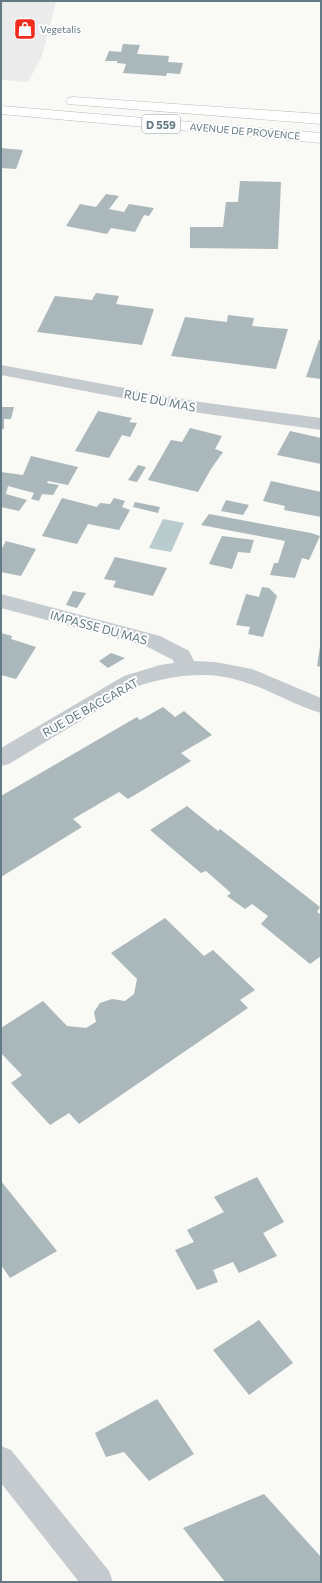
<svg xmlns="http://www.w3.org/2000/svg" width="322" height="1583" viewBox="0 0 322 1583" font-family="Commissioner,sans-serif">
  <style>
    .built { fill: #eaebea }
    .water { fill: #bacbcd }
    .building { fill: #aab7bb }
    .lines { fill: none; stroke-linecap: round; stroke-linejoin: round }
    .major-casing { stroke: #b7bec1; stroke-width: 1 }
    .minor { fill: #c4cacd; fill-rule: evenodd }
    .major { fill: #fff; fill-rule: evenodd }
    .labels { text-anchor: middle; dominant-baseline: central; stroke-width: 4; stroke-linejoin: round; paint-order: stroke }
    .far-poi-label { font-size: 10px; fill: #617a84; stroke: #fff; text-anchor: start }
    .far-street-label { font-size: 10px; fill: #617a84; stroke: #fff }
    .shield { fill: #fff; stroke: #90a2a9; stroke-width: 1 }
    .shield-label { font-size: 11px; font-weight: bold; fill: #617a84 }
    .street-label { font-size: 12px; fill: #617a84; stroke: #fff }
  </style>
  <rect width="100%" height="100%" fill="#f9f9f6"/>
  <path class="built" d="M1,1H56L42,56L28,82L1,80Z"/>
  <path class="water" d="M163,519L184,523L171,552L149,548Z"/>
  <path class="building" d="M123,44L140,45L137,54L169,56L168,62L183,63L180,74L167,73L166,76L123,73L126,64L117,63V61H105L109,51L121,52Z
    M1,148L23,150L16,169L1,168Z
    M240,181L281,182L278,249L190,248V227H223L226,202H238Z
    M106,194L119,196L109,209L124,212L129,204L154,208L149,216L144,215L135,232L111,228L107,234L66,226L80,204L96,207Z
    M96,293L119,296L116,304L154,309L142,345L37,332L55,296L92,300Z
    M228,315L254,318L252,326L288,329L276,369L171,356L185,317L227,322Z
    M319,340H321V379L306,377Z
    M1,407H14L11,419H4V429H1Z
    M98,411L132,418L129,422L137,423L130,437L122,435L109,458L75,451Z
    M190,428L222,436L215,449L223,452L211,469L198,492L148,480L171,440L182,442Z
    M290,431L321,438V464L277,455Z
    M31,456L78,467L68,485L48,481L47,483L59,485L53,495L42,494L39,501L31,499L34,493L8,486L6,494L27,500L19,511L1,507V472L23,475Z
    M138,465L146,467L137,482L128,480Z
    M271,481L321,492V517L284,510L285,506L263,501Z
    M62,498L97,507L100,503L110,504L114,498L125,501L122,507L130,510L119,530L88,524L77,544L42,536Z
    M226,500L249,505L243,515L221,511Z
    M135,502L160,507L158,513L133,507Z
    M209,514L311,533L320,536L309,560L302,558L295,578L270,575L274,563H278L285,541L201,525Z
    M222,536L254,540L250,553L238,552L232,569L209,564Z
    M6,541L36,549L21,576L1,572V550Z
    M115,557L167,568L153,596L113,587L116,581L104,579Z
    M262,587L269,588L277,596L263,637L248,634L250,627L236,625L246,594L259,597Z
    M73,591L86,593L77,608L66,605Z
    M1,633L12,636L11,639L36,647L16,679L1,675Z
    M320,647H321V667L317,666Z
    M111,653L125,658L108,668L99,661Z
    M163,707L175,717L184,711L212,735L181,753L191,761L128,799L119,792L73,819L82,827L1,877V796L137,717L140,720Z
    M187,806L218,831L220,829L320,907L317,912L321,915V956L310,964L261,924L268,916L252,904L245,909L227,896L231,893L206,871L201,873L150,830Z
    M165,918L204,956L213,950L255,990L240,1000L248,1008L79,1124L69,1113L50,1125L11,1083L22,1075L1,1053V1028L43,1001L67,1026L86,1028L96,1022L94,1012L100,1003L112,999L125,1001L134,994L137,979L111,953Z
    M257,1177L284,1222L263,1233L277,1256L239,1273L233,1262L213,1270L218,1282L197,1290L175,1250L194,1242L187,1230L224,1212L214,1197Z
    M1,1181L57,1251L10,1278L1,1265Z
    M259,1320L293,1363L249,1395L213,1350Z
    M157,1399L194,1454L149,1481L124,1452L106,1457L95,1433Z
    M264,1494L321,1557V1582H225L183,1528Z"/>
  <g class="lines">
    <g class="major-casing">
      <path id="major" d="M73,97L321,114V124L68,104L66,101L68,98Z
        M1,106L321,133V143L1,114Z"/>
    </g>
    <path class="minor" d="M1,365L200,402L321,418V430L200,413L1,375Z
      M1,594L160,636L189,651L194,661L215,662L252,669L321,698V713C293,705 269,689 241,681C207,670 171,676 138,686L9,764L1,766V748L124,676L160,665L174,663L173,660L146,646L1,608Z
      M1,1446L11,1450L109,1571L113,1582H79L1,1483Z"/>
    <use href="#major" class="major"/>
  </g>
  <defs>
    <g id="shop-square" transform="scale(1.15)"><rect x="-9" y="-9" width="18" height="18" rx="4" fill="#f32b1c" stroke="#fff"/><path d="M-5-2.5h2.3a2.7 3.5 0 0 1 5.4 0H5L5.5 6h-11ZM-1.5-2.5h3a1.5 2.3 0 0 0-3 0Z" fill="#fff"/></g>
  </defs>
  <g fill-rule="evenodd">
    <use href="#shop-square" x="25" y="29"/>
  </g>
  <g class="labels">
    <g class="far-poi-label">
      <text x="40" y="29">Vegetalis</text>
    </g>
    <g class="far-street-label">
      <text transform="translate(245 131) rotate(5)">AVENUE DE PROVENCE</text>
    </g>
    <rect class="shield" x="142" y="115" width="38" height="18" rx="3"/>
    <g class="shield-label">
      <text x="161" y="124">D 559</text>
    </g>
    <g class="street-label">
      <text transform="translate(160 400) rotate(11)">RUE DU MAS</text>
      <text transform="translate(99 627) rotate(15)">IMPASSE DU MAS</text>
      <text transform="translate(90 707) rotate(-29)">RUE DE BACCARAT</text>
    </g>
  </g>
  <rect width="322" height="1583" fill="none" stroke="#617a84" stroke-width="4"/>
</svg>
